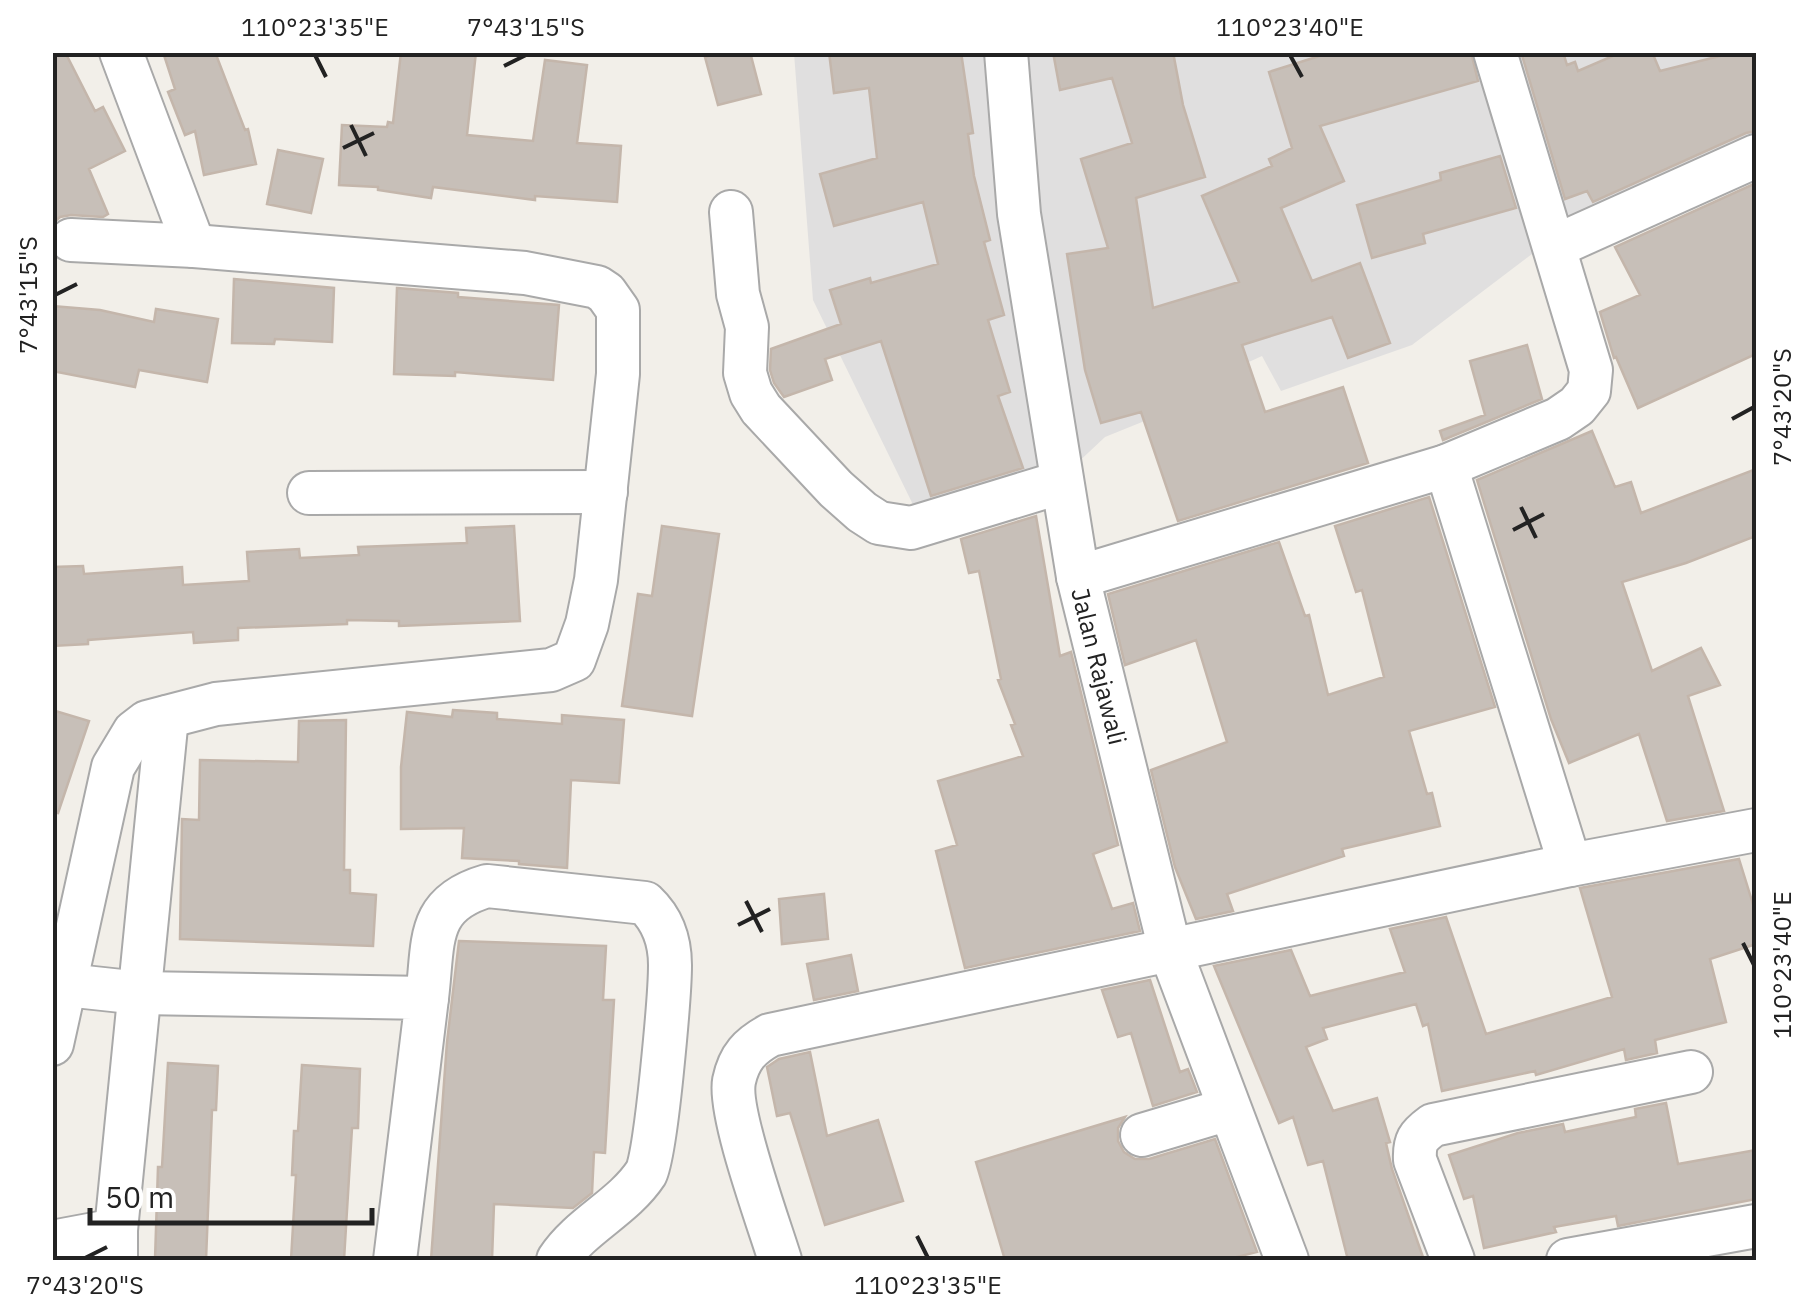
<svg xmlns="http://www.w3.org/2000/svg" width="1809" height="1313" viewBox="0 0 1809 1313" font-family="'IBM Plex Sans',sans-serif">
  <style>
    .residential { fill: #e0dfdf }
    .building { fill: #c7bfb8; stroke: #c4b6ab; stroke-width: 2.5 }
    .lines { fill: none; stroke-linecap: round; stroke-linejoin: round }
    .street-casing { stroke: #a9a9a9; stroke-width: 46 }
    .street { stroke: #fff; stroke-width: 42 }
    .ticks { fill: none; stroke: #222; stroke-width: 4 }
    .labels { text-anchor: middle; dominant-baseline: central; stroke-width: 9; stroke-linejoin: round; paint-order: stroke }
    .street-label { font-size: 25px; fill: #222; stroke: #fff }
    .neatline { fill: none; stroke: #222; stroke-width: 4 }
    .ticks-label { font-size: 25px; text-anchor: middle; fill: #222 }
  </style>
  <rect width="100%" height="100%" fill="#f2efe9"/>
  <path class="residential" d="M794,53H1756V139L1569,226L1412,345L1281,391L1262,356L1196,386L1199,399L1105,437L1072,468L921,521L813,300Z"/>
  <path class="building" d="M52,52H65L95,111L103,107L125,151L89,169L108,214L103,217L71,215L60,217L52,224Z
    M163,52H215L245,130L248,129L256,164L204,175L195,131L185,135L168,92L175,89Z
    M401,52H476L467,135L533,141L545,60L587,65L577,143L621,146L617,202L535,196V200L433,187L431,198L378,190V187L339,185L342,125L387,127L388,122L393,123Z
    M723,52H750L761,94L718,105L705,57Z
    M829,52H961L973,133L968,134L974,176L990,240L984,242L1004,315L988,320L1010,392L998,396L1023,468L931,496L881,341L825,359L832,380L784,397L774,383L770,370L771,349L841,324L830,290L870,278L871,283L938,264L923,202L834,226L820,174L877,158L869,88L834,93Z
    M1053,52H1173L1183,105L1205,177L1136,198L1153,308L1239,282L1202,196L1272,166L1269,159L1292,148L1269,72L1332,52H1471L1478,81L1320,126L1344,181L1281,208L1312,281L1360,263L1390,343L1348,358L1332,317L1242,345L1265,412L1343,387L1368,463L1178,521L1141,412L1101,423L1085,370L1067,254L1108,248L1081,159L1132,143L1112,78L1060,90Z
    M1521,52H1563L1567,65L1575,62L1578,71L1622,52H1652L1660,71L1736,52H1752L1756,70V131L1746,133L1593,202L1587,191L1565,199Z
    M278,150L323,159L311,213L267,204Z
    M1500,156L1516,208L1423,234L1425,243L1372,258L1357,205L1441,180L1440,173Z
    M1756,183V354L1638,408L1616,357L1614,358L1600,312L1640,295L1615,247Z
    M234,279L334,288L332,342L275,339L274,344L232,343Z
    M397,288L458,293V297L559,305L553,380L455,372V376L394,374Z
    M52,306L100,310L154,322L156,309L218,319L207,382L139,370L135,387L52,371Z
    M1527,345L1542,399L1443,440L1440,431L1485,415L1470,361Z
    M1592,431L1615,487L1631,482L1641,513L1756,469V536L1686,563L1622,582L1652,671L1701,648L1720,685L1688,696L1724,811L1667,821L1639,734L1569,763L1551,719L1477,480Z
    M1429,497L1495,707L1409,731L1427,794L1432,793L1440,826L1342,849L1344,856L1227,894L1233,911L1196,919L1175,867L1151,770L1227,742L1196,640L1125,665L1108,594L1279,542L1305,616L1309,615L1328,695L1384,677L1362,590L1356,592L1335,526Z
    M1036,516L1060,656L1071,652L1118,845L1093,854L1112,909L1133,903L1140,931L965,968L936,851L957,845L938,781L1023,756L1011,725L1015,724L998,680L1001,679L979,571L969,573L961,539Z
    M514,526L520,621L399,626V621L347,620V624L238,628V640L194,643L193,632L88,640V644L52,646V567L83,566L84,574L182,567L183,585L249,581L247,552L299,549L300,558L359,555L358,547L467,543L466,528Z
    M662,526L719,534L692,716L622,706L638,594L652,596Z
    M52,710L89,721L58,813L52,812Z
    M453,710L497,713V719L562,724V715L624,720L619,783L571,780L567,868L519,864V861L462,858L464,828L401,829V767L407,712L452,717Z
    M346,720L344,870H350V893L376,895L373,946L180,939L182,819L199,820L200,760L298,762L299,721Z
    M1739,859L1756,914V944L1710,959L1726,1022L1655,1040L1657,1053L1626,1060L1624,1049L1536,1075L1535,1071L1442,1091L1428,1024L1423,1026L1416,1004L1323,1028L1327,1039L1306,1047L1333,1111L1377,1098L1390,1142L1386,1143L1392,1169L1424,1260H1348L1323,1161L1308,1165L1293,1117L1279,1123L1214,966L1291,950L1310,996L1405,972L1390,929L1446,917L1486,1034L1612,997L1580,888Z
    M824,894L828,939L782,944L779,899Z
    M459,941L606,946L603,1000H614L605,1153L594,1152L592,1193L573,1208L494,1204L492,1260H431L447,1042Z
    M851,955L858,991L814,1000L807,964Z
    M1150,980L1180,1072L1188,1069L1197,1092L1153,1106L1131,1033L1118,1037L1102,990Z
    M810,1052L827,1136L878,1120L903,1201L825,1225L790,1113L777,1116L767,1067L779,1059Z
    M168,1063L218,1066L216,1110H212L206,1260H155L158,1167H162Z
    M302,1065L360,1069L358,1128H352L344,1260H291L296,1175H292L294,1131H298Z
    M1666,1103L1678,1164L1756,1150V1199L1618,1226L1616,1216L1554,1227L1556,1232L1484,1248L1473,1196L1464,1199L1449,1155L1518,1133L1563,1124L1565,1132L1636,1117L1635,1109Z
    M1125,1117L1118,1128V1141L1124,1152L1135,1159H1149L1215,1139L1257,1252L1225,1260H1005L976,1162Z"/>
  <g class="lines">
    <g class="street-casing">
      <g id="street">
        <path d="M121,52L194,246"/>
        <path id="s1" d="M1006,52L1019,214L1078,577L1170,950L1287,1260"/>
        <path d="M731,212L738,294L747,327L745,373L751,393L761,409L836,489L862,512L879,523L911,528L1062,482"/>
        <path d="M1556,246L1756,156"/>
        <path d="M1446,466L1570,865"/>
        <path d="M309,493L606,492"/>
        <path d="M1078,577L1446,466L1558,419L1577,406L1589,391L1591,370L1495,52"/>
        <path d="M66,985L140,993L427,998L395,1260"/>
        <path d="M427,998C434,942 425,904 487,886L645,903C662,919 670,940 670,965C670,993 656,1157 646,1173C623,1208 581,1225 558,1260"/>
        <path d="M52,1044L113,767L134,732L147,722L216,704L551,670L574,660L587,624L596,580L618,374V310L606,293L597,287L525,273L194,246L71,240"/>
        <path d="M1142,1135L1229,1109"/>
        <path d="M52,1242L116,1230"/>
        <path d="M116,1260V1230L167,717"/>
        <path d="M780,1260C769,1224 728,1113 734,1081C739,1057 750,1046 770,1035L1570,865L1756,830"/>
        <path d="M1453,1260L1415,1160C1414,1141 1418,1136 1433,1125L1691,1072"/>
        <path d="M1568,1260L1756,1226"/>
      </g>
    </g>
    <use href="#street" class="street"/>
  </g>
  <path class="ticks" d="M315,55L326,77M1290,55L1302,77M504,66L526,55M351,125L366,156M343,148L374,133M55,295L77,284M1732,419L1754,407M1521,507L1536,538M1513,530L1544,514M746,901L762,932M738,925L770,909M1743,943L1754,965M917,1236L928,1258M85,1258L107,1247"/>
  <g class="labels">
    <g class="street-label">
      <text stroke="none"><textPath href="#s1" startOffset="622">Jalan Rajawali</textPath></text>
    </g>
  </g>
  <rect width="1809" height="1313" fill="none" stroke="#ffffff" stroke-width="110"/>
  <path d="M90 1208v15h282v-15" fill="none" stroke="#222222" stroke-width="5"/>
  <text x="105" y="1208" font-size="30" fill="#222222" stroke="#ffffff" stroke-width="8" paint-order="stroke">50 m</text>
  <rect x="55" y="55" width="1699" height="1203" class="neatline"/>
  <g class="ticks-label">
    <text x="315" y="36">110°23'35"E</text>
    <text x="526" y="36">7°43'15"S</text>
    <text x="1290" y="36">110°23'40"E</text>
    <text transform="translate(28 295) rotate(-90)" y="9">7°43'15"S</text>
    <text transform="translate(1782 407) rotate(-90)" y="9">7°43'20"S</text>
    <text transform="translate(1782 965) rotate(-90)" y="9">110°23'40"E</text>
    <text x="85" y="1294">7°43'20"S</text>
    <text x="928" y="1294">110°23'35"E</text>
  </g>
</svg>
